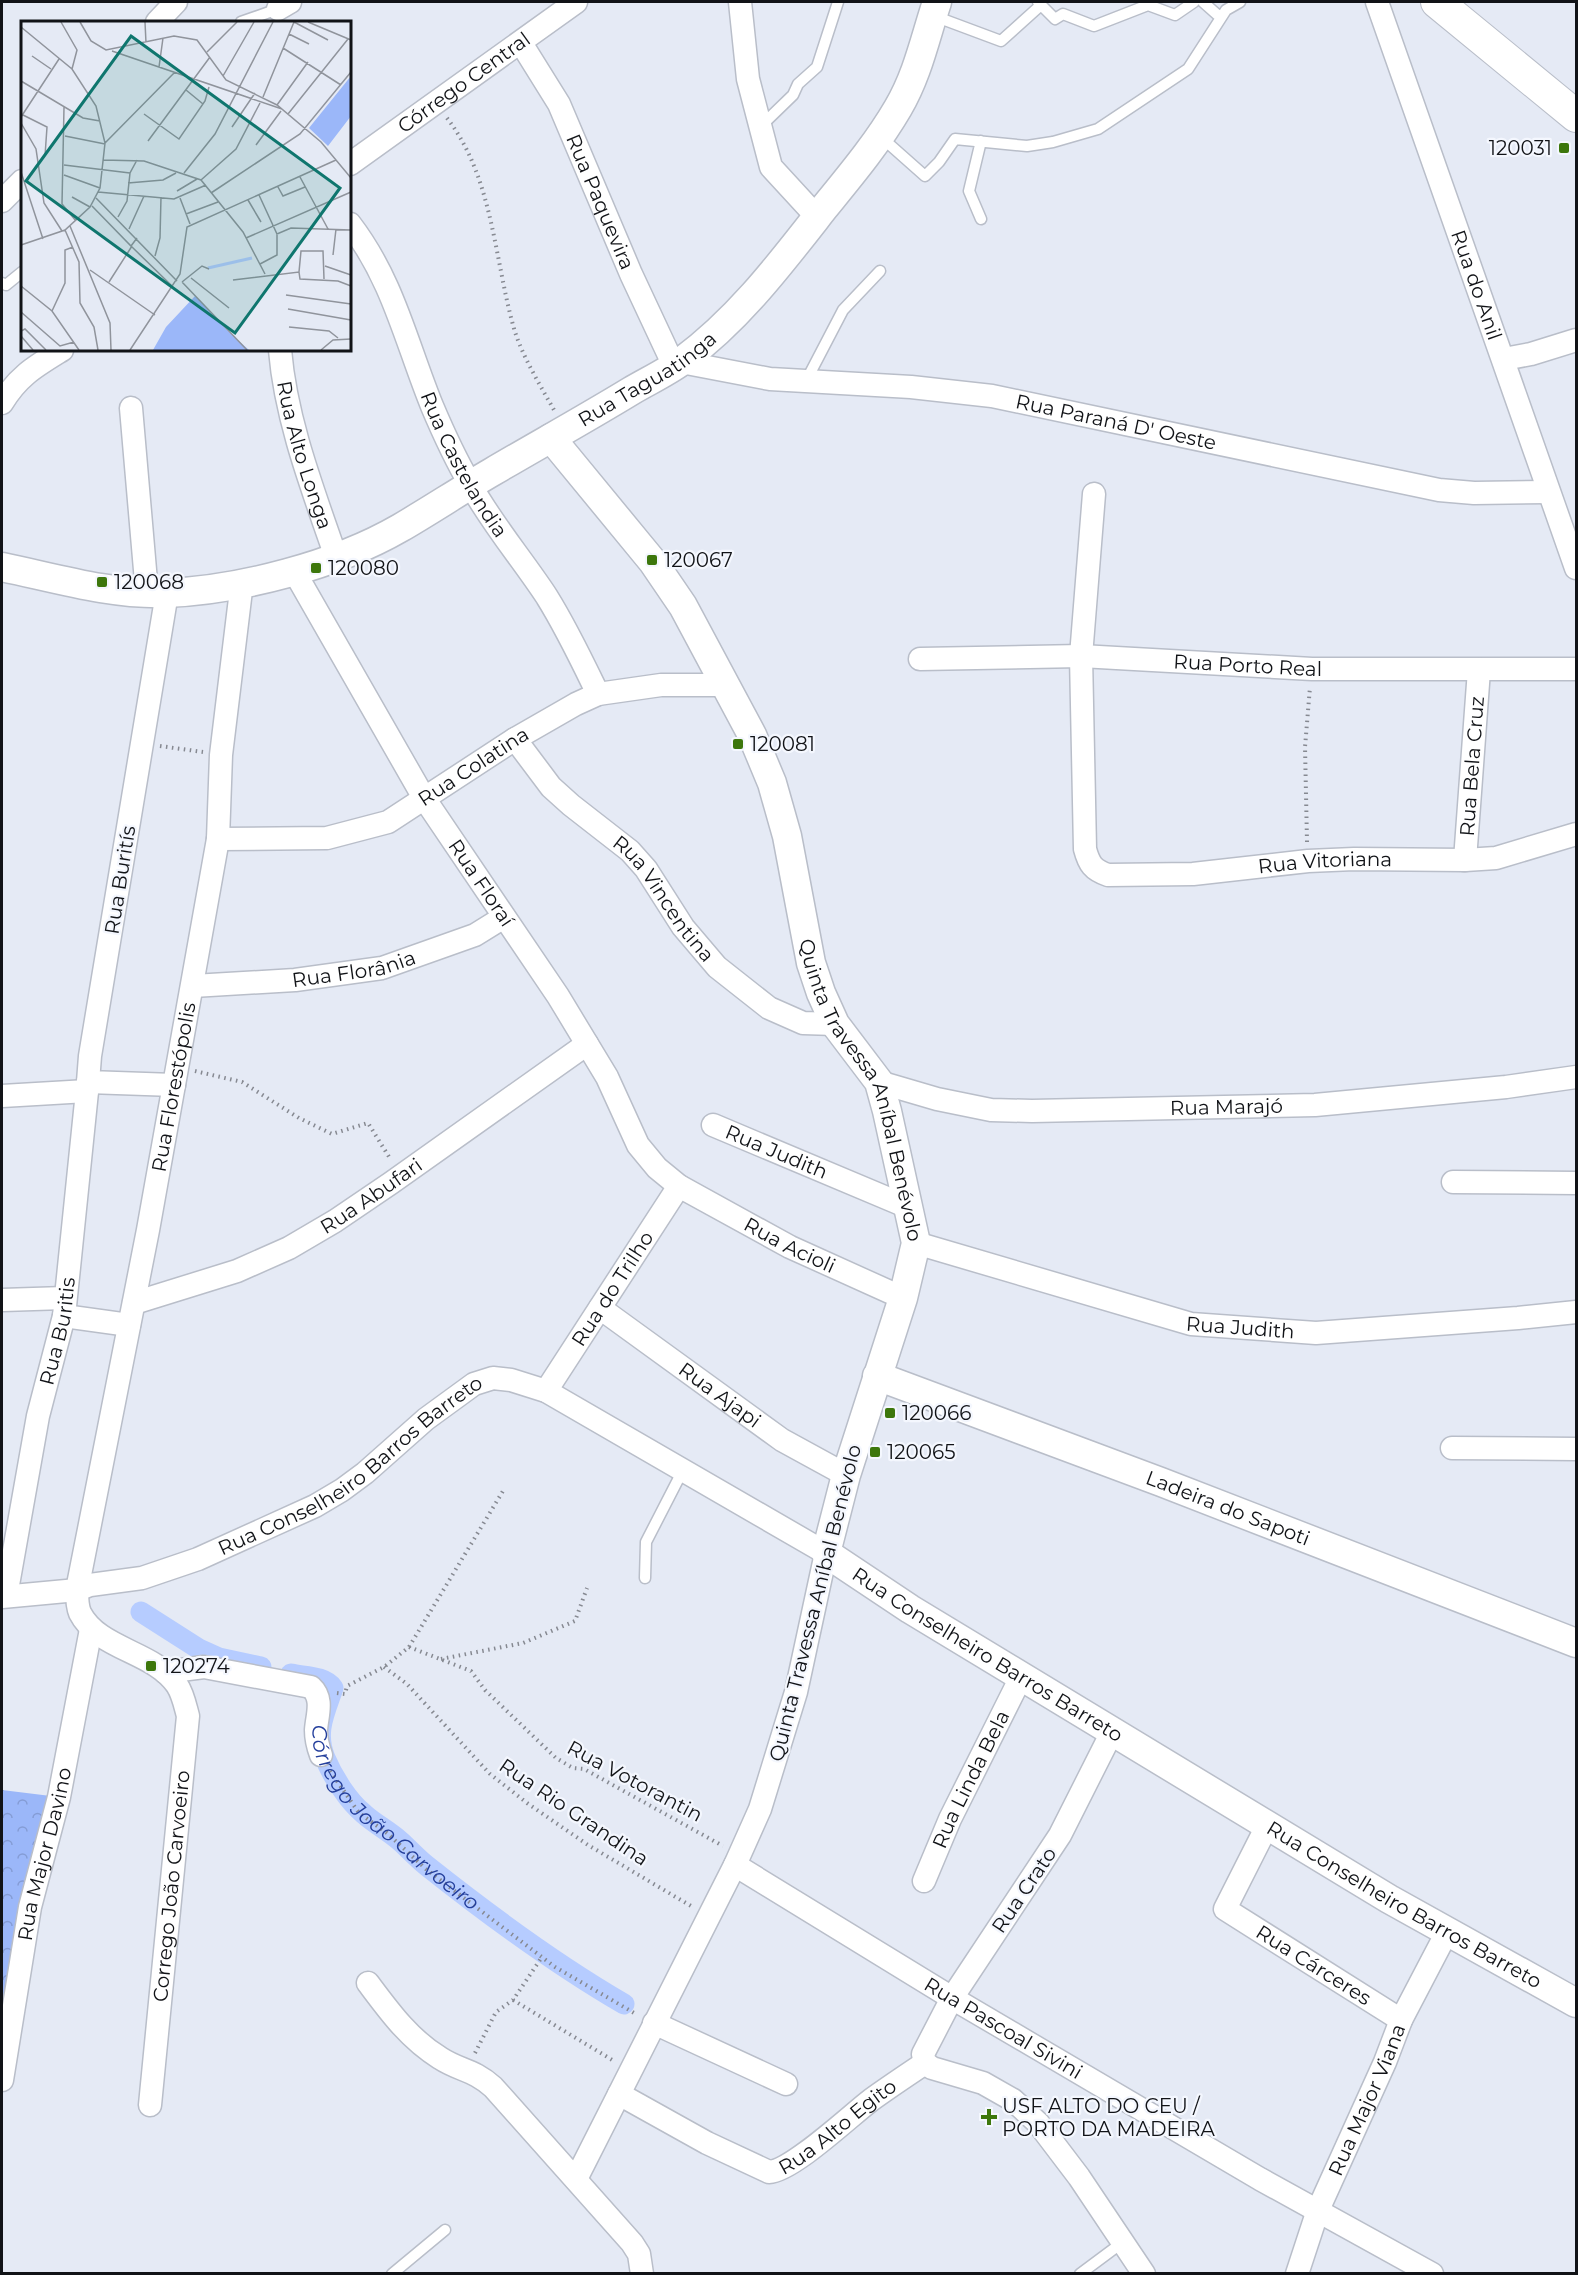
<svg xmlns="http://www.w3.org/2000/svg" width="1578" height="2275" viewBox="0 0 1578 2275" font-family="Montserrat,sans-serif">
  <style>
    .forest { fill: url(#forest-crowns) }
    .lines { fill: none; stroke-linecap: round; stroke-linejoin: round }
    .canal { stroke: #b6ccff; stroke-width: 21 }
    .service-casing { stroke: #b9bec9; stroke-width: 13 }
    .minor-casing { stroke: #b9bec9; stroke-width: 25 }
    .tertiary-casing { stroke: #b9bec9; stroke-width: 31 }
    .secondary-casing { stroke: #b9bec9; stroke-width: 34 }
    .path { stroke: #868991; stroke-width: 4; stroke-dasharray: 1.5 4.5; stroke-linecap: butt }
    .service { stroke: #fff; stroke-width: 10 }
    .minor { stroke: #fff; stroke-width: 22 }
    .tertiary { stroke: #fff; stroke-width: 28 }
    .secondary { stroke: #fff; stroke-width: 32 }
    .poi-dot { fill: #3d770c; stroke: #f4f7fe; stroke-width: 2 }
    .labels { text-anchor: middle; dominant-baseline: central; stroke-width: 4.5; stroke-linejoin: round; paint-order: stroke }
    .street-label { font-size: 20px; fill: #111317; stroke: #f4f7fe }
    .poi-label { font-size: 20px; fill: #111317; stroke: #f4f7fe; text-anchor: start }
    .water-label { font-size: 21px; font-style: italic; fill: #243f9c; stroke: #f4f7fe }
    .inset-river { fill: none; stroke: #b6ccff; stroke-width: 3 }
    .inset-road { fill: none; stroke: #90949c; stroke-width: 1.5 }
    .view { fill: #0f766e; fill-opacity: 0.15; stroke: #0f766e; stroke-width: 3 }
    .inset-edge { fill: none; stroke: #111317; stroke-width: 3 }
  </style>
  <defs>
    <pattern id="forest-crowns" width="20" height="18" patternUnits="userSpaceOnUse" patternTransform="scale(1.5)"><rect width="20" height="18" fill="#9bb7f9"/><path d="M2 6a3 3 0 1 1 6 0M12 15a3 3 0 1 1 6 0" fill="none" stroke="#849cd5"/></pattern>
  </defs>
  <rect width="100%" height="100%" fill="#e5eaf5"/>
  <path class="forest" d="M2,1790L59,1797L2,2080Z"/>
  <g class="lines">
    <g class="canal">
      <path d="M141,1612L199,1649L219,1658L261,1667"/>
      <path id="s1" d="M291,1674C304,1677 325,1676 333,1688C325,1712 314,1732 325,1758C333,1777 348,1801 364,1814C375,1824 389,1831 400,1841C409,1849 417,1858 427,1866C490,1916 555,1964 624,2004"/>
    </g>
    <g class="service-casing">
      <path id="service" d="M1038,2L1055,19L1063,14L1094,26L1148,5L1175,15L1194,2
        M1203,2L1221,18
        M934,16L1001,41L1041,5
        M241,22L278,9
        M760,127L793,95L798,84L817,67L838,2
        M881,137L925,176L939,162L955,139L1027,146L1053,142L1098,129L1188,69L1226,10L1240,2
        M981,219L969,191L981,141
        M2,283L6,285L22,272
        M806,381L843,310L880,271
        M645,1578L646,1542L683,1470
        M392,2274L445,2230
        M1080,2274L1123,2242"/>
    </g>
    <g class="minor-casing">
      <g id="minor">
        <path d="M740,2L748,79L771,167L817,217"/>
        <path id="s2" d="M1377,2L1576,568"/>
        <path d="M278,9L290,2"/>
        <path d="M157,22L176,2"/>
        <path id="s3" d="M521,43L559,104L631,274L674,366"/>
        <path id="s4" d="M350,164L576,2"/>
        <path d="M2,201L22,181"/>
        <path id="s5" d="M350,224C393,280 406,342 432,406C443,432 456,460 470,484C492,524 522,559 547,597C567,629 582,661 598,694"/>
        <path id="s6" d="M280,350C286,421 313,490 336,557"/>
        <path d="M1504,359L1531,354L1576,340"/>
        <path id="s7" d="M681,362L770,379L911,387L992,396L1439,490L1474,493L1548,492"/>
        <path d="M2,403C18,376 36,366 62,350"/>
        <path d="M131,408L147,593"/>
        <path id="s8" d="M1094,494L1081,656L1085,849C1089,864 1093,870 1108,875L1193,874L1308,861L1354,859L1465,860L1496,858L1576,834"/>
        <path id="s9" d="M294,571L424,798L558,996L607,1077L638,1145L657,1168L679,1186L790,1247L903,1298"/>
        <path d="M167,593L90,1056L88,1082L174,1085"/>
        <path id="s10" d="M920,659L1081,656L1312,669H1576"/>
        <path id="s11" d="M515,739L551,787L571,805L630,851L646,869L683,927L717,967L769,1008L803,1023L835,1024"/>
        <path id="s12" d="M218,839L327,838L388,822L515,739L576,704L598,694L661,685H727"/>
        <path id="s13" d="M1465,860L1479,670"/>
        <path id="s14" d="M193,986L295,980L382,968L475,935L504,917"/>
        <path id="s15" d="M879,1082L937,1099L991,1110L1032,1111L1315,1105L1506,1087L1576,1077"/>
        <path d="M2,1096L87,1091"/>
        <path id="s16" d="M713,1125L908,1207"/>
        <path d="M1453,1182L1576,1183"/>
        <path id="s17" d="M916,1243L1191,1324L1316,1333L1518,1318L1576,1312"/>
        <path d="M2,1300L65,1298"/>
        <path id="s18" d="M134,1303L237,1271L289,1248L335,1221L391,1183L587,1044"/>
        <path id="s19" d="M600,1308L782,1440L846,1475"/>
        <path d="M64,1316L129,1325"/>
        <path id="s20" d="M546,1391L679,1186"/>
        <path d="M1452,1448L1576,1449"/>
        <path id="s21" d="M6,1596L38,1416L64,1316L88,1082"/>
        <path id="s22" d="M2,1597L77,1590L90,1585L142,1578L198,1559L315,1506L342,1490L365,1473L426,1419L474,1384L493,1378L511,1380L546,1391L826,1553L796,1692L760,1809L735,1865L576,2179"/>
        <path d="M165,1672L204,1667L311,1687C324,1699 317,1715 316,1730C316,1738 318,1747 321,1755"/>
        <path d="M1112,1732L1060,1835L952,1998L923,2054L925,2063L932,2068L983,2083L1013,2100L1038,2123L1079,2177L1144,2274"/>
        <path id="s23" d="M1268,1824L1225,1909L1401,2020"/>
        <path id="s24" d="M735,1865L952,1998L1260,2179L1432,2274"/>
        <path id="s25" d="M924,1881L950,1819L1021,1677"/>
        <path d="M368,1983C389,2011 409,2039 440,2058C460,2071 473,2069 493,2087L632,2243L639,2254L642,2274"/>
        <path d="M654,2023L786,2084"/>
        <path id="s26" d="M2,2080L30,1907L59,1797L91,1629"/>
        <path id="s27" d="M619,2094L707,2143L769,2172C792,2171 850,2116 871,2100C889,2087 907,2075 925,2063"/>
        <path id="s28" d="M150,2105L188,1716C185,1705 183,1694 177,1685C154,1651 99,1650 80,1613C77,1606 77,1597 77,1590L148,1230L218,839L221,755L242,582"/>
        <path id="s29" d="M1297,2274L1318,2210L1385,2062L1401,2020L1447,1932"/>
      </g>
    </g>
    <g class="tertiary-casing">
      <g id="tertiary">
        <path id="s30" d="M551,438L653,562L683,606L752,735L772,783L787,836L811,963L821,993L835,1024L879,1082L887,1111L916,1243L903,1298L846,1475L826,1553L910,1609L1389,1899L1576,2003"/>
        <path id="s31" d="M2,567C55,578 111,595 166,593C240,590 336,565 400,528C431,510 461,490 492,472C538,445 585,419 631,391C648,381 667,372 682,361C739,319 781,263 824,208C850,176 877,144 898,108C918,74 925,38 937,2"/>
        <path id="s32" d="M877,1376L1161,1482L1576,1643"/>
      </g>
    </g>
    <g class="secondary-casing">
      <path id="secondary" d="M1437,2L1576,116"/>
    </g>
    <path class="path" d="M447,118C494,179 494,261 515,332C524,359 540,385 554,410
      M160,746L203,752
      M1307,842L1305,747L1310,687
      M195,1071L242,1082L299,1118L332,1134L368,1123L391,1160
      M409,1647L471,1671L485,1690L556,1758L573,1768L584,1769L723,1846
      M441,1659L523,1643L575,1621L587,1588
      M384,1667L407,1684L490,1774L527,1803L588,1845L691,1906
      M337,1693L345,1694L347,1686L384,1667L409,1647L503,1491
      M330,1771L359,1813L387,1833L427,1870L555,1967L636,2014
      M513,2000L614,2061
      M475,2053L496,2012L513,2000L542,1957"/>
    <use href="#service" class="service"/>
    <use href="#minor" class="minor"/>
    <use href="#tertiary" class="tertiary"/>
    <use href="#secondary" class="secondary"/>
  </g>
  <g class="poi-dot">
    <rect x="1558" y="142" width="12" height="12" rx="3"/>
    <rect x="646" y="554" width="12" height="12" rx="3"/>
    <rect x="310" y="562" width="12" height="12" rx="3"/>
    <rect x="96" y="576" width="12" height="12" rx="3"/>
    <rect x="732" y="738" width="12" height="12" rx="3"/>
    <rect x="884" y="1407" width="12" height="12" rx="3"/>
    <rect x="869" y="1446" width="12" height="12" rx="3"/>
    <rect x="145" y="1660" width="12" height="12" rx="3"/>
    <path d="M986 2108h6v6h6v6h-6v6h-6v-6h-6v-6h6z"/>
  </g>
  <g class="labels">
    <g class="street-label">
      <text stroke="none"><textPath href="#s4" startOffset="140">Córrego Central</textPath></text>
      <text stroke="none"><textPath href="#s3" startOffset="178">Rua Paquevira</textPath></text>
      <text stroke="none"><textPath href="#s2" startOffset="300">Rua do Anil</textPath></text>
      <text stroke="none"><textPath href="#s31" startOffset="700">Rua Taguatinga</textPath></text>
      <text stroke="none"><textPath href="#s7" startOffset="440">Rua Paraná D' Oeste</textPath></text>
      <text stroke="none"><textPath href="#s6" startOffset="108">Rua Alto Longa</textPath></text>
      <text stroke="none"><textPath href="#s5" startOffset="267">Rua Castelandia</textPath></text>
      <text stroke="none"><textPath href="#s10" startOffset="328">Rua Porto Real</textPath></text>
      <text stroke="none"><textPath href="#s13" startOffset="94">Rua Bela Cruz</textPath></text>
      <text stroke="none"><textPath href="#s12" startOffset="274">Rua Colatina</textPath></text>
      <text stroke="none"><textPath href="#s8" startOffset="610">Rua Vitoriana</textPath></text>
      <text transform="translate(120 880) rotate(-81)">Rua Buritís</text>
      <text stroke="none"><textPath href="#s9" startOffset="364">Rua Floraí</textPath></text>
      <text stroke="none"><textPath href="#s11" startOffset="220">Rua Vincentina</textPath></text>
      <text stroke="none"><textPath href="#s14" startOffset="162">Rua Florânia</textPath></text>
      <text stroke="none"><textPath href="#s28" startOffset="1082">Rua Florestópolis</textPath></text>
      <text stroke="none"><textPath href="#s30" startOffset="735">Quinta Travessa Aníbal Benévolo</textPath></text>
      <text stroke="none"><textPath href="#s15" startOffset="351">Rua Marajó</textPath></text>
      <text stroke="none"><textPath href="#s16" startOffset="69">Rua Judith</textPath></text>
      <text stroke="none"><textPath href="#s18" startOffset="262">Rua Abufari</textPath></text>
      <text stroke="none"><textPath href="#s9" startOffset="854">Rua Acioli</textPath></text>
      <text stroke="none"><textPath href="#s20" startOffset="122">Rua do Trilho</textPath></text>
      <text stroke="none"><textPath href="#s17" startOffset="336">Rua Judith</textPath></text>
      <text stroke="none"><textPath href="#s21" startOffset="270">Rua Buritis</textPath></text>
      <text stroke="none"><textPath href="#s19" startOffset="148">Rua Ajapi</textPath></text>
      <text stroke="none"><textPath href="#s22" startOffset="381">Rua Conselheiro Barros Barreto</textPath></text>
      <text stroke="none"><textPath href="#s32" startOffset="375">Ladeira do Sapoti</textPath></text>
      <text transform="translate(815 1603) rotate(-76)">Quinta Travessa Aníbal Benévolo</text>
      <text stroke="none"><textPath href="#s30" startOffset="1414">Rua Conselheiro Barros Barreto</textPath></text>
      <text stroke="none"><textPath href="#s25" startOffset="112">Rua Linda Bela</textPath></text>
      <text transform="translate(635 1781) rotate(28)">Rua Votorantin</text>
      <text transform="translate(574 1812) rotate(34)">Rua Rio Grandina</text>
      <text stroke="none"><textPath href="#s26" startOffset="230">Rua Major Davino</textPath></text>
      <text stroke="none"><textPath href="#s28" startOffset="220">Corrego João Carvoeiro</textPath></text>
      <text transform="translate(1024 1890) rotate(-56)">Rua Crato</text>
      <text stroke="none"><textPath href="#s30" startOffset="1900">Rua Conselheiro Barros Barreto</textPath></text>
      <text stroke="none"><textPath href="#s23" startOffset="200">Rua Cárceres</textPath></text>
      <text stroke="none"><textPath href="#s24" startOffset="314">Rua Pascoal Sivini</textPath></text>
      <text stroke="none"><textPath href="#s29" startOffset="188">Rua Major Viana</textPath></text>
      <text stroke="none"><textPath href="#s27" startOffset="252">Rua Alto Egito</textPath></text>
    </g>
    <g class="poi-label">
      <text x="1552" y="148" text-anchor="end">120031</text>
      <text x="664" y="560">120067</text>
      <text x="328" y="568">120080</text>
      <text x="114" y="582">120068</text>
      <text x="750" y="744">120081</text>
      <text x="902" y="1413">120066</text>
      <text x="887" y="1452">120065</text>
      <text x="163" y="1666">120274</text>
      <text x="1002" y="2106">USF ALTO DO CEU /<tspan x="1002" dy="23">PORTO DA MADEIRA</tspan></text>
    </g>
    <g class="water-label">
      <text stroke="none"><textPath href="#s1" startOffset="208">Córrego João Carvoeiro</textPath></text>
    </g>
  </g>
  <g transform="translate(21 21)">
    <rect width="330" height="330" fill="#e5eaf5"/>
    <path d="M330,55V95L307,125L288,107ZM174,275L209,312L228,329H132L145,306Z" fill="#9bb7f9"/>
    <path class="inset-river" d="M187,247L231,237"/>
    <path class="inset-road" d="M40,1L56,29L51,48M59,1L70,20L85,29L153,15L176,19L205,59L256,84L300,121L330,157M124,1L125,22M273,1L307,19M287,1L330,19M0,6L51,48L75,85L84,122L79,167L69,186L44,209L0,224M268,13L288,23M262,27L320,64M91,30L261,88M186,31L216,1M11,35L30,48M138,46L142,17M202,55L233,1M0,60L62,97L79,100M165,69L182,83M242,76L273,1M256,84L287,41M43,86L41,183L55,200M123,93L158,118L184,80L188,66M267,93L327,18M2,94L26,106L24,135M0,96L38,38M0,102L15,128L23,182L41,210M211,106L234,72M44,115L84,123M127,120L189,36M84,122L154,51M235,124L260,90M82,139L123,140L180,159L222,211L244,253M43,144L109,152M0,151L22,218M163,152L194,113L252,1M43,154L79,167M279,156L307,208M180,159L215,128L239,82M107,162L142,159L155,152M257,166L262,175L284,166M156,170L176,158M77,171L153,178L185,164M190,172L279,113L330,51M238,174L256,213L270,207L330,209M51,176L69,186M75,177L156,260M159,177L169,203M227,179L240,201M71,185L110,225L116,217M165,193L197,181M97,196L106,180L109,152L116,139M49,205L89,302L90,329M108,208L123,175M44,209L58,241L59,282L73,306L77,329M225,217L330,171M110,225L152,266M312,234L315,208M134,235L139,217L140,176M239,243L256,234V213M304,245L330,254M69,249L134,294M278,251L280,230H302L303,258M170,257L208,287M212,259L278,251L279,258L317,260L330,265M88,261L111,225M161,261L226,329M161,261L181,245L188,248M0,265L31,290L58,329M265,274L330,283M267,288L330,299M31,290L44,262V229L52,226M0,291L39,325L53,321M268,306L308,310L317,317M0,310L4,308L25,329M0,315L12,329M109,329L159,253L166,206L315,139M300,329L312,319L330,318"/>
    <path class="view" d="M110,15L319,167L214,312L5,160Z"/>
    <rect width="330" height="330" class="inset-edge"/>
  </g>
  <rect width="1578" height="2275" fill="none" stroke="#111317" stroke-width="6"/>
</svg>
